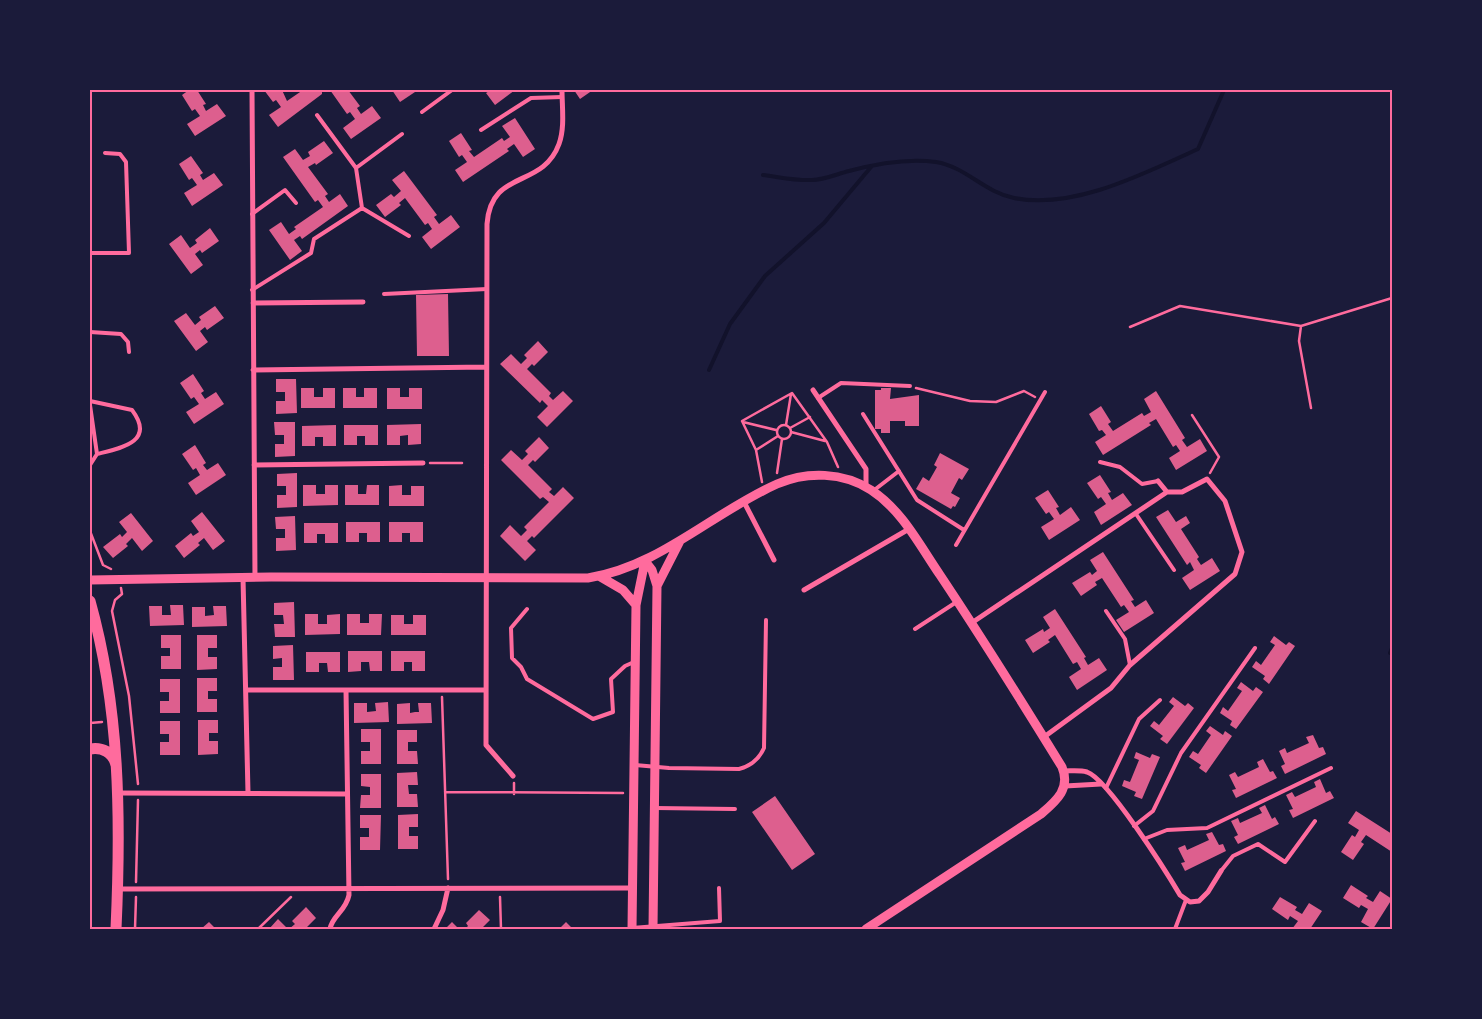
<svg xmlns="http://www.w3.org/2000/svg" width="1482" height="1019" viewBox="0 0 1482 1019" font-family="Quicksand,sans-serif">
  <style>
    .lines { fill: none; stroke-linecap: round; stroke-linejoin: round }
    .stream { stroke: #12122b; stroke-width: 4 }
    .building { fill: #dd5f8e }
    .path { stroke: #ff6b9d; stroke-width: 2.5 }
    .service { stroke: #ff6b9d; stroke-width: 4 }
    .minor { stroke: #ff6b9d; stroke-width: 5 }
    .tertiary { stroke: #ff6b9d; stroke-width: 9 }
    .primary { stroke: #ff6b9d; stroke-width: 11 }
    .neatline { fill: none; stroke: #ff6b9d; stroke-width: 2 }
  </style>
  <rect width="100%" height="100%" fill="#1b1b3a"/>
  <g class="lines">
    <path class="stream" d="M763,175C779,177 797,181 812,180C824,180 837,174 849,171C875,164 908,158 936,162C966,167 984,192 1014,198C1074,210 1145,173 1198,149L1224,90
      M709,370L730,324L765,276L824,223L871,167
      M1390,653L1392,648"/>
  </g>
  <path class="building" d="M189,90H197L206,104L203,105L206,111L217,104L226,116L195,136L187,124L200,116L195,109L192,111L182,95Z
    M264,90H282L287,101L303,90H322V94L278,127L269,115L281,107L276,100L273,102Z
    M330,90H348L360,106L357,108L361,114L372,106L381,118L351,139L343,128L355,119L350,112L347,114Z
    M392,90H418L400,102Z
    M491,90H515L495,105L486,93Z
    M574,90H593L580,99Z
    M515,118L535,149L523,157L514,144L507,149L509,151L463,182L455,170L467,162L462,155L459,157L449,141L461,133L472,150L469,151L474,157L502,138L504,141L510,137L502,126Z
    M324,141L333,153L316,165L315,163L308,167L328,194L325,196L329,202L340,194L348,206L302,239L300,236L294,240L302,251L290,260L269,230L281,222L289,234L296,229L294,227L323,207L318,200L315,202L283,157L295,149L303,160L310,156L308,152Z
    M191,156L203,173L200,175L203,180L214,173L223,185L192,206L184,193L197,185L192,178L189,180L179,164Z
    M404,171L437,215L434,217L439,224L451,215L460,227L431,249L422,237L432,229L428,223L425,225L405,198L399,203L401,205L385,217L376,205L391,194L394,197L401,191L392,180Z
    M210,228L219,241L202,253L200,250L195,254L203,265L191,274L169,244L181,235L190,248L197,243L195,240Z
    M448,294L449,356H417L416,295Z
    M215,306L224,318L207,330L205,327L200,331L208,342L196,351L174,321L186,313L195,325L201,320L199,317Z
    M538,341L548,352L534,366L532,364L527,369L551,393L549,396L553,400L563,391L573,401L547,427L537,417L548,406L542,400L540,403L500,364L511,354L521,364L527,358L524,355Z
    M193,374L204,391L201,393L205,399L216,392L224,404L194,424L186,412L199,404L194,397L191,399L180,383Z
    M276,379H296L297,413L276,414V401H285V392H276Z
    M301,388H314V397H323V388H335V408H301Z
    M343,388H356V397H364V388H377V408H343Z
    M387,388H400V397H409V388H422V409H387Z
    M881,388H891L890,399L919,395V426H905V421H890V433H881V429H875V390H881Z
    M1156,391L1185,438L1182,440L1187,447L1200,439L1207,451L1176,470L1169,458L1180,451L1176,445L1173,447L1156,419L1149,423L1151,425L1103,455L1095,442L1106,435L1102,430L1099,431L1089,414L1101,406L1111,422L1108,424L1113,431L1142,413L1144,416L1151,412L1144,399Z
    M274,422H295V456L275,457V444H284V435H275Z
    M421,424V444L408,445V435L400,436V445H387V425Z
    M336,425V446H323V437H315V446H302V426Z
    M344,425H378V445H365V436H357V445H344Z
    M539,437L549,448L535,462L533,460L528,465L552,489L549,492L554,496L563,487L574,498L534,538L532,536L527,541L536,550L525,561L500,536L510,525L521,536L527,530L524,527L549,502L543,497L540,499L501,460L511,450L522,460L528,454L525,451Z
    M195,445L206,463L203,465L207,470L218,463L226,475L196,495L188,483L200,475L196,468L193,470L182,454Z
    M940,453L969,469L962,480L959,478L951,493L960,498L955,507L953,506L951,509L916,489L923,477L929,481L937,467L934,465Z
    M297,473V507L277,508V495H286V486H277V474Z
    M1100,475L1111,492L1108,493L1112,500L1123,493L1132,505L1101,525L1094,512L1106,504L1101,497L1098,499L1087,483Z
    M303,485H316V494H325V485H338V505L303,506Z
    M345,485H358V494H366L367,485H379V505H345Z
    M402,485V495H411V486H424V506H389V486Z
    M1048,490L1059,507L1056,508L1060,515L1071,507L1080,520L1049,540L1041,527L1054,519L1049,512L1046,514L1035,498Z
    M1168,510L1176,522L1186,516L1190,523L1181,529L1199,557L1197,559L1201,565L1212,558L1220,571L1190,590L1182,578L1194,570L1190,562L1187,565L1156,517Z
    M202,512L225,541L213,550L204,538L198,543L200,545L184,558L175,546L191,533L193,536L199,532L191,521Z
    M131,513L153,541L142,551L132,538L126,544L128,546L113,558L103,547L120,534L122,537L127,532L119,522Z
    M295,516L296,550L276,551V538H285V529H276L275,517Z
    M346,522H380V542H367V533H359V542H346Z
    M389,522H423V542H410V533H402V542H389Z
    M304,523H338V543H325V534H317V543H304Z
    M1103,552L1134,600L1131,601L1135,607L1146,600L1154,613L1124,632L1116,620L1129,612L1124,605L1121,607L1102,578L1095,582L1097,585L1081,596L1072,583L1090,572L1092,575L1097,571L1090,560Z
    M294,602L295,637H275L274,624H284L283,615H274V603Z
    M170,605H183L184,625L150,626L149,606H162V615H171Z
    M213,606H226L227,626L192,627V607H205V616L214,615Z
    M1055,609L1086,657L1084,658L1088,665L1099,658L1107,670L1077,690L1069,677L1081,669L1077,662L1073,664L1055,635L1048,640L1050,642L1033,653L1025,640L1043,629L1044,632L1050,628L1043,617Z
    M305,614H318V624H327V615L340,614V634L305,635Z
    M347,614H360V623H369V614H382L381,635H347Z
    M391,615H404V624H413V615H426V635H391Z
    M161,635H181V669H161V656H170V648H161Z
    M197,635H217V648H208V657H217V669L197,670Z
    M1274,636L1286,645L1289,642L1295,646L1269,684L1263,679L1265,676L1252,667L1256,661L1261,665L1275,645L1270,642Z
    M293,645L294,680H273V667H282V658L273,659V646Z
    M348,651H382V671H370L369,662H361V671L348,672Z
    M391,651H425V671H412V662H404V671H391Z
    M306,652H340V672H328L327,663H319V672H306Z
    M197,678H217V691H208V699H217V712H197Z
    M160,679H180V713H160V701H169V692H160Z
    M1241,682L1253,691L1256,687L1263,692L1236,729L1230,725L1232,721L1220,713L1223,707L1228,711L1242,691L1237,688Z
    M1173,697L1185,706L1188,703L1194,708L1167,744L1160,739L1163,736L1150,726L1154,721L1159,725L1174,706L1169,702Z
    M388,702L389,722L354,723V703H367V712L376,711L375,703Z
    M410,703V713L415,712H419L418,703H431L432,723L397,724V704Z
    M198,720H218V733H209V741H218V754L198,755Z
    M160,721H180V755H160V742H169V734H160Z
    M1210,726L1223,735L1225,731L1232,736L1206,773L1199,768L1201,765L1189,757L1193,751L1198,754L1211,735L1206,731Z
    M361,729H381V764H361V751H370V742H361Z
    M397,730H417V742H408V751H417L418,764H397Z
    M1313,735L1319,748L1323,747L1326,754L1285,774L1281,766L1285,764L1279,751L1285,748L1287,753L1309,743L1306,737Z
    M1136,752L1150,758L1152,754L1160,757L1142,799L1134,796L1136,792L1122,786L1124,780L1130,782L1139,760L1134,758Z
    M1263,759L1270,772L1273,771L1277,778L1236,798L1232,790L1236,789L1229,775L1235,772L1238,777L1259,767L1257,762Z
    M417,772L418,785H408L409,794H417L418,807H397V773Z
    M361,774H381V808H360L361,795H370V787L361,786Z
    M1320,779L1326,793L1330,791L1334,798L1293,818L1289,810L1293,809L1286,795L1292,792L1295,797L1316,787L1314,782Z
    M775,796L815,854L792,870L752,812Z
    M1265,805L1272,819L1275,817L1279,824L1238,844L1234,837L1238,835L1231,821L1238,818L1240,823L1262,813L1259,808Z
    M1356,811L1392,834V852L1366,835L1361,842L1364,844L1353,860L1341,852L1352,835L1355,837L1359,830L1348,823Z
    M418,814V827H409V836H418V849H398V815Z
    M360,815H381L380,850H360V837H369V828H360Z
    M1212,832L1219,845L1223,844L1226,851L1185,871L1181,863L1185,862L1178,848L1185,845L1187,850L1209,840L1206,834Z
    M1351,885L1368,896L1366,898L1373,902L1380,891L1392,899L1373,929L1361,922L1368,909L1361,905L1359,908L1343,898Z
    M1280,897L1297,907L1295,910L1302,914L1309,903L1322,911L1310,929H1292L1298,921L1290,916L1288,920L1272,909Z
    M306,907L316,918L305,929H289L295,924L292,921Z
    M479,910L490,920L481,929H465L468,926L466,923Z
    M278,919L288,929H269Z
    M209,922L216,929H201Z
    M452,922L459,929H445Z
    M566,922L573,929H559Z"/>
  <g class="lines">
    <path class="path" d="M1301,326L1299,341L1311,408
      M1130,327L1180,306L1301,326L1392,298
      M916,388L970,401L996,402L1024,391L1035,397
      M1192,415L1219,457L1210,473
      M743,422L776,430
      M777 432a7 7 0 1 1 14 0a7 7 0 1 1-14 0Z
      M786,425L791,394
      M790,428L810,417
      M791,432L825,441
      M756,450L778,436
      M430,463H462
      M777,473L782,439
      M762,482L756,450L742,421L792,393L827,442L838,467
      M90,531L103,565L111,569
      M121,588L122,594L115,600L112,611L129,696L138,784
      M442,697L448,879
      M90,723L102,722
      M514,783V794
      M445,792L623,793
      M136,882L138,800
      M500,897L501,929
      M135,929L136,897
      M258,929L291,897"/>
    <path class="service" d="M422,112L452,90
      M317,115L356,168
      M481,130L531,98L562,97
      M362,208L356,168L402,134
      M252,214L285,190L296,203
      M90,253H129L126,162L120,154L105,153
      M252,290L311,253L314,239L362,208L409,236
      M384,294L487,289
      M90,332L121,334L128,342L129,352
      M818,398L841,383L910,386
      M90,401L132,410C156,442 121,448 97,454
      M90,405L97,454L90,465
      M863,414L917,500L964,530
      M1100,462L1120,467L1142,484L1158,481
      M873,491L899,471
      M1136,514L1174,570
      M956,545L1045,392
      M527,609L511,628L512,658L521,667L527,679L593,719L613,712L611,679L625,666L634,662
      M1106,611L1125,639L1130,665
      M915,629L958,601
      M635,765L669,768L739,769C751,766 759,759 764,748L766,620
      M1106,788L1139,719L1160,700
      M655,808L735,809
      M1134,826L1153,811L1181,753L1255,648
      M1144,839L1167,830L1207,828L1331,768
      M1221,871L1233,856L1258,844L1285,862L1315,821
      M632,928L720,921L719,888
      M1175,929L1186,900"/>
    <path class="minor" d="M252,90L255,578
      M253,303L363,302
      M253,370L486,367
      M813,390L866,469V487
      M254,465L423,463
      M744,502L774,560
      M243,578L248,793
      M804,590L909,529
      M973,622L1167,492L1158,481
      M246,690H485
      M1044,737L1111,688L1130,665L1235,574L1242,552L1225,501L1207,479L1182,492H1167
      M1064,771C1072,771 1080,770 1087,772C1108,779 1167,873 1180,895L1190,902L1199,901L1208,892L1221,871
      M513,776L486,745L487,224C491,168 542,190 559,144C565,128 562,107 562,90
      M1065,786L1101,784
      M118,793L347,794
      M118,889L633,888
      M330,929C332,916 346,911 349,895L346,690
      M434,929L443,910L448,888"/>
    <path class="tertiary" d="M645,561L652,570L657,586L653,929
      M599,576L623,590L636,605
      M90,580L271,577L588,578C659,567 712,513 777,484C807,471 843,472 871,490C902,510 920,546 940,575C982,638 1022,702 1062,767C1071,789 1056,801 1041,814L866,929
      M657,586L680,541
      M632,929L636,605L645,561"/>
    <path class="primary" d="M90,601C120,708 121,818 116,929
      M90,749C102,747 113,752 116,765"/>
  </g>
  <rect width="1482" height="1019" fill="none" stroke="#1b1b3a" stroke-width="182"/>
  <rect x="91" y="91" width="1300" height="837" class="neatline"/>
</svg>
